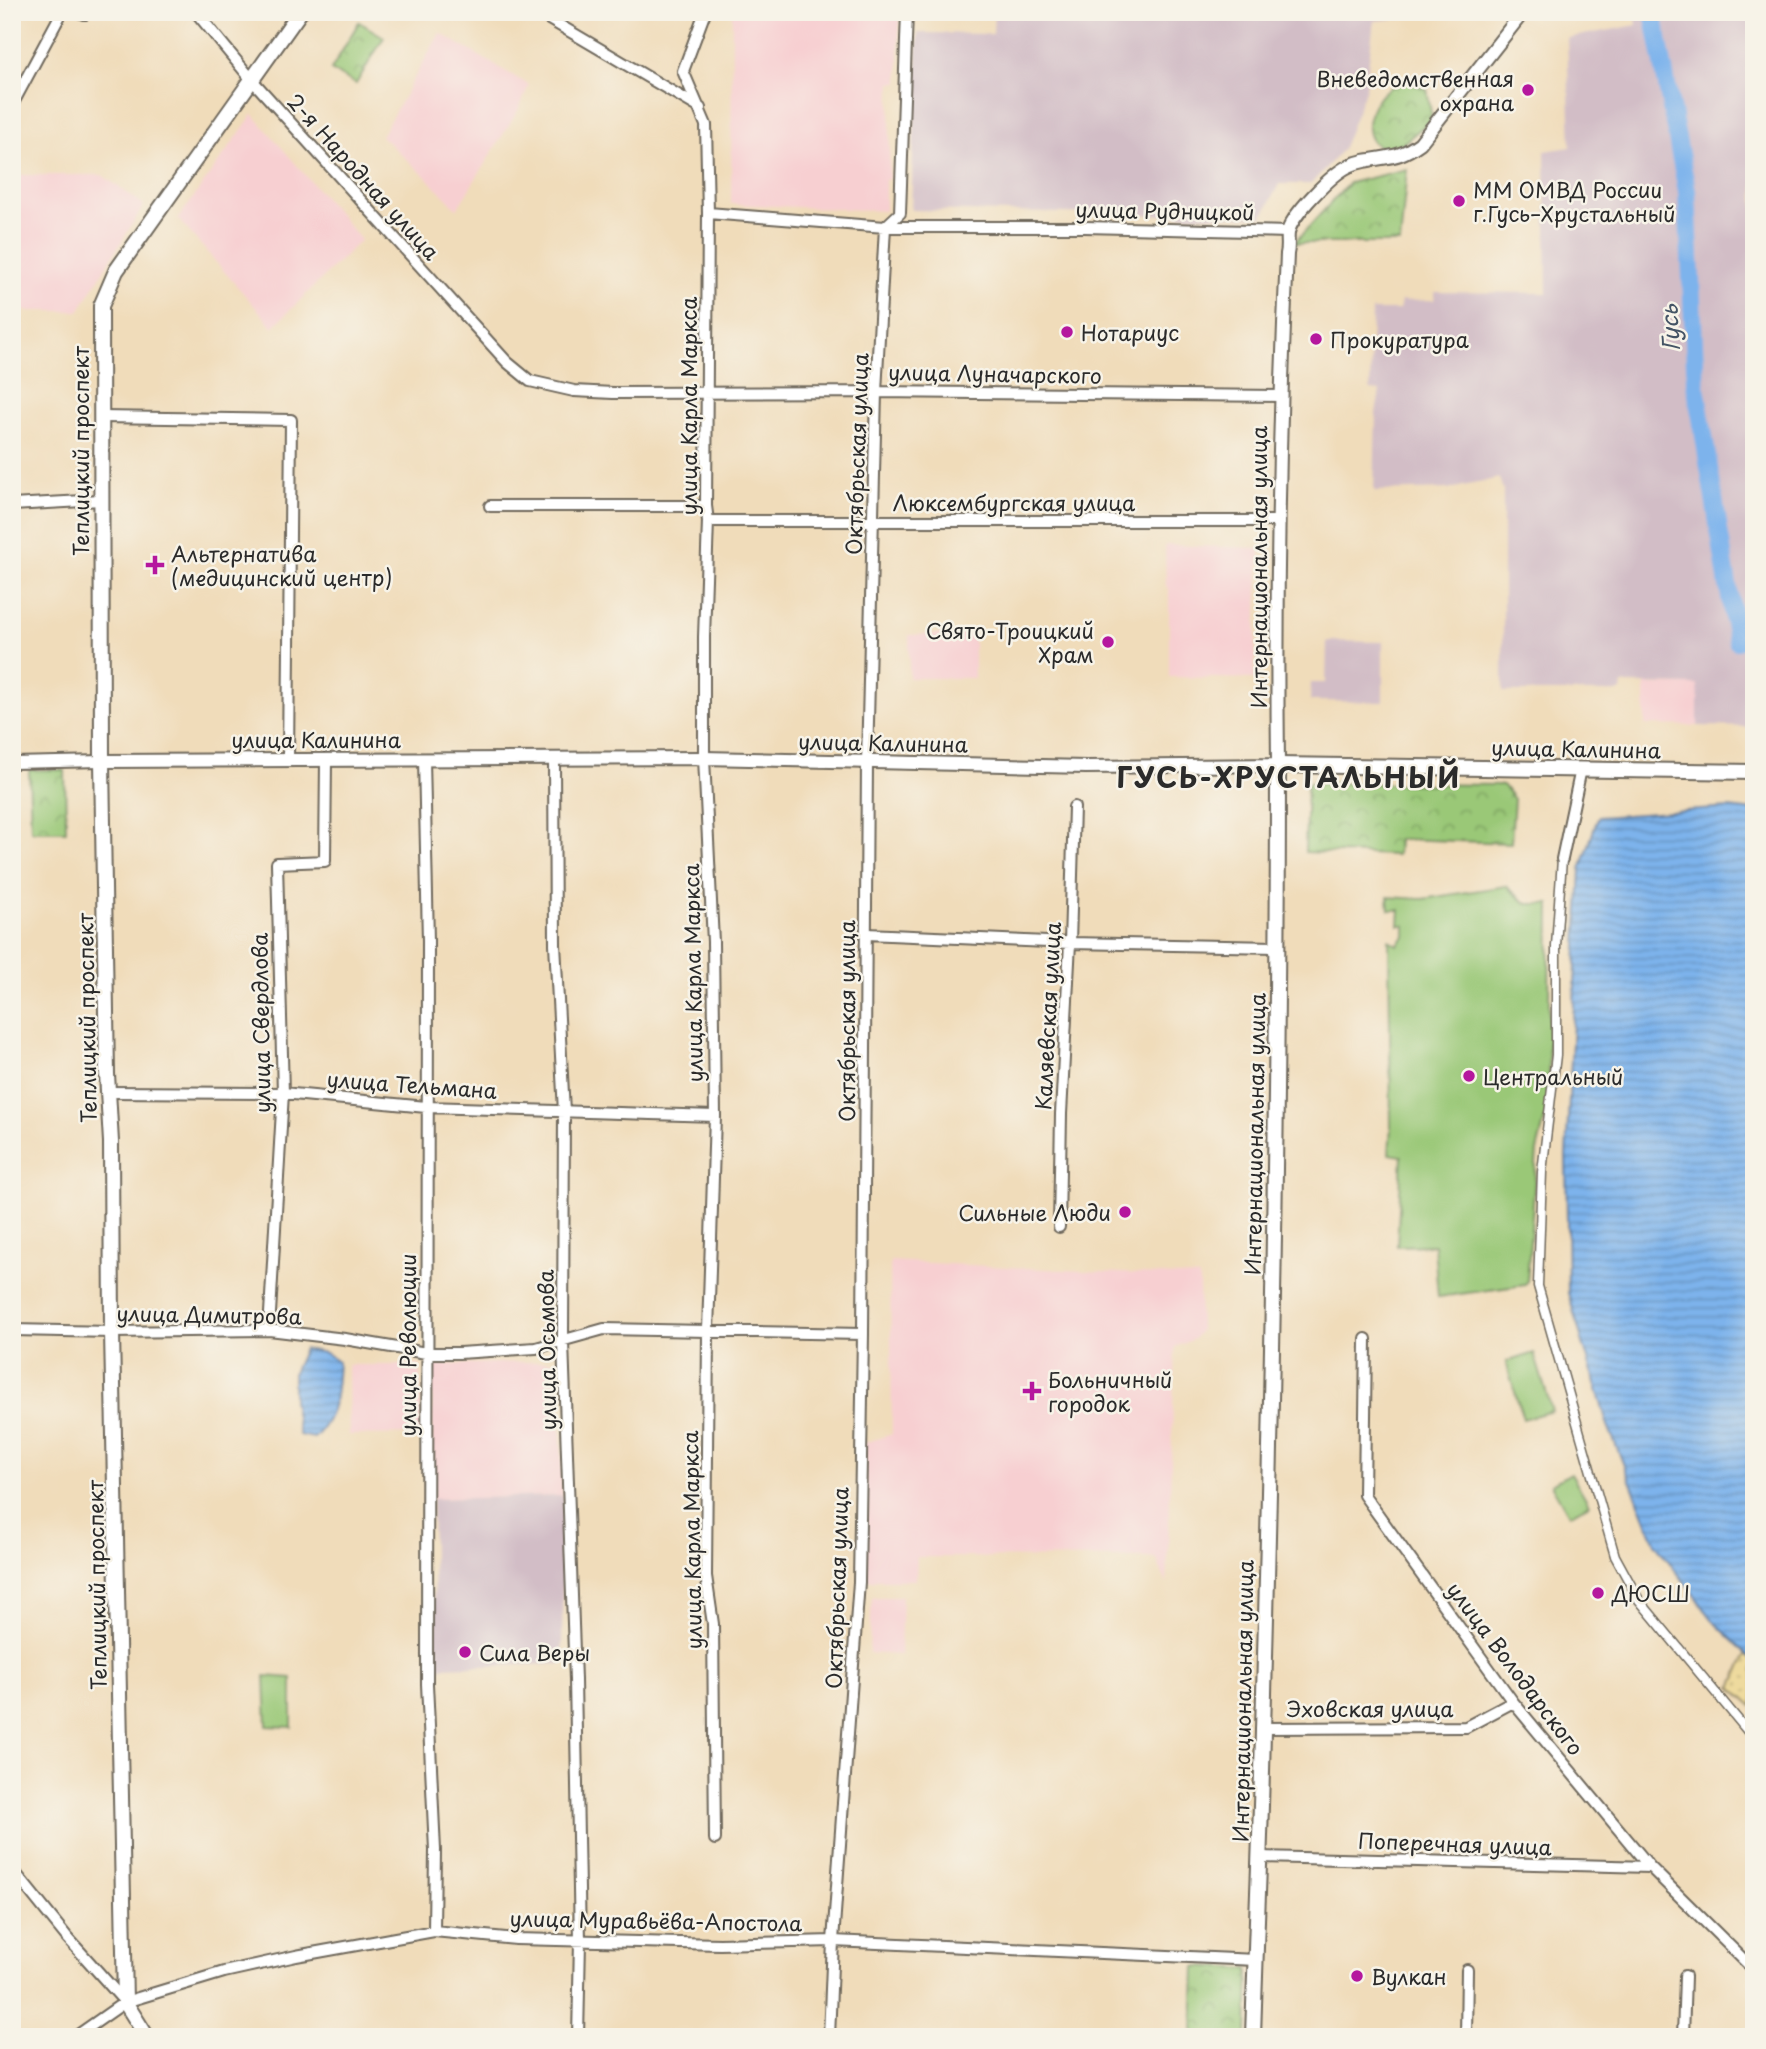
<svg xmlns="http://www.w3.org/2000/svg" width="1766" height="2049" viewBox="0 0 1766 2049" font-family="'Playpen Sans',sans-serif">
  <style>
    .built { fill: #f7cfd1 }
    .industrial { fill: #d2bdc6 }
    .sand { fill: url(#sand-dots); stroke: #8c8264; stroke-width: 2 }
    .park { fill: url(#park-crowns); stroke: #627a51; stroke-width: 2 }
    .garden { fill: #9ac877; stroke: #627a51; stroke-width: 2 }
    .water { fill: url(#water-rules); stroke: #546f8c; stroke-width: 2 }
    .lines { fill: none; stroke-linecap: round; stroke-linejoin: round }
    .river { stroke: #7db3ec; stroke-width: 18 }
    .pedestrian-casing { stroke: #70695d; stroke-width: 11 }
    .minor-casing { stroke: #70695d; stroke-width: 14 }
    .tertiary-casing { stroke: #70695d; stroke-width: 16 }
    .secondary-casing { stroke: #70695d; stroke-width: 18 }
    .pedestrian { stroke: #fff; stroke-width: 8 }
    .minor { stroke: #fff; stroke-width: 10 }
    .tertiary { stroke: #fff; stroke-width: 12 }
    .secondary { stroke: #fff; stroke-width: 14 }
    .poi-dot { fill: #b5179e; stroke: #f7f3e8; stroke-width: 2.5 }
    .labels { text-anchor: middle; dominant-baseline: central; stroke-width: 5; stroke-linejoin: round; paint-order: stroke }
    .poi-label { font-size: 21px; fill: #2b2b2b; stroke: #f7f3e8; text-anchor: start }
    .street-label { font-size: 21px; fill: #2b2b2b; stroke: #f7f3e8 }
    .water-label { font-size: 23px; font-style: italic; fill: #445465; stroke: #f7f3e8 }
    .district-label { font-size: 28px; font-weight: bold; letter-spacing: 2px; fill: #2b2b2b; stroke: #f7f3e8 }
  </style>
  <defs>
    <pattern id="sand-dots" width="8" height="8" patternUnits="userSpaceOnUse" patternTransform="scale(1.75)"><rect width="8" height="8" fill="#eeda9e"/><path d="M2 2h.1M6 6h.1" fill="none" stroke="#cb8" stroke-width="1.8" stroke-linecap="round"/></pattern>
    <pattern id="park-crowns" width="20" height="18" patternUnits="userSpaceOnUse" patternTransform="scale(1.75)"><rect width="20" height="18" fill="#9ac877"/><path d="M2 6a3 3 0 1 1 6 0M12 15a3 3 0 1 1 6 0" fill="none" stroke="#7ea362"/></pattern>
    <pattern id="water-rules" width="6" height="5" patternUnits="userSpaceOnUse" patternTransform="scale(1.75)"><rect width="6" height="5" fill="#7db3ec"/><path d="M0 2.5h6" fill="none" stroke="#6792bf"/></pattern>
  </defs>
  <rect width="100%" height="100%" fill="#f7f3e8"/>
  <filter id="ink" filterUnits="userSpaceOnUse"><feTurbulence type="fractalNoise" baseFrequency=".0143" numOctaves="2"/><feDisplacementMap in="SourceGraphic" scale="14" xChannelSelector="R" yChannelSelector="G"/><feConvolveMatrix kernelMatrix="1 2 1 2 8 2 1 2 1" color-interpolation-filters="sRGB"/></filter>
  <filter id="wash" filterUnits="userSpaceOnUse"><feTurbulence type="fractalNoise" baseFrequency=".00686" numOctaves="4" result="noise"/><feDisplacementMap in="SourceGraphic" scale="28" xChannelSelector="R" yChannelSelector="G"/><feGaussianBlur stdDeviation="1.57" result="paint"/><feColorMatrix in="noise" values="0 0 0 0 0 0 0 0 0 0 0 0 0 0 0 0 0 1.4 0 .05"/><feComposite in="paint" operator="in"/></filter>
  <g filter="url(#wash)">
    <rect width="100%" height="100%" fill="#f0dcba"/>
    <path class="built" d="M732,12H899V83H891L889,179L885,180V211L731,204Z
      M440,33L529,85L520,107L457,209L426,177L381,136Z
      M253,114L361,240L273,327L178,219Z
      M12,175H102L144,205L79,311H12Z
      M1165,545L1260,548L1254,679L1169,677V589L1166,586Z
      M974,633V678H909V635Z
      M1645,685H1699L1698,726L1645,725Z
      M890,1261L1199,1277L1200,1330L1194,1339L1175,1347L1167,1584L1156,1558L917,1557L916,1580H864V1443L892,1434Z
      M558,1361L563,1496L432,1499V1365Z
      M348,1365H420L421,1434L349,1435Z
      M872,1597H902L900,1655L869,1653Z
      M850,2033L975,2037H849Z"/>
    <path class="industrial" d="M994,12H1461L1374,21L1365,91L1342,150L1311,184H1279L1262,217L911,210L918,33L993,34Z
      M1635,12H1754V727L1698,726V685L1622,684L1621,692H1503V490L1499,478L1450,489L1374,491L1376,413L1380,391L1370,390L1372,310H1399L1401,301L1434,300L1435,292L1547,293L1545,151L1571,147L1567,38L1637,25Z
      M1327,641L1383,642V702L1310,701L1311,683H1326Z
      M563,1496L562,1664L435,1667L432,1499Z"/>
    <path class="sand" d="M1747,1654L1754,1661V1707L1732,1687Z"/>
    <path class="park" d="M359,22L384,37L356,84L331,70Z
      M1407,81L1427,89L1432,119L1401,145L1382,148C1381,148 1374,143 1373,142C1360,125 1375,96 1391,87C1396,85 1402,83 1407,81Z
      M1407,169L1400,243H1294L1349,183Z
      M29,770H65L66,831H31Z
      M1307,783L1503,785L1514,799L1511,843L1398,839L1397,855L1305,852Z
      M1195,1966L1249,1969L1247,2037H1193Z"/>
    <path class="garden" d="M1506,886L1527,904H1550L1548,1106L1537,1151L1527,1282L1525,1285L1438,1297L1434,1245L1397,1246L1402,1156L1389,1154L1391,1126L1389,940L1397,945L1405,936V925H1399L1400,910H1389L1388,897L1423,899Z
      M1534,1353L1552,1411L1523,1419L1506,1362Z
      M1571,1473L1589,1504L1569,1515L1551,1484Z
      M265,1676L292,1678V1727L267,1726Z"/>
    <path class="water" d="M1729,808L1754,811V1661L1716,1624L1655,1543L1607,1423L1568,1293L1566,1156L1581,869L1598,817Z
      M304,1349L325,1353L338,1361C336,1390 337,1417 314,1438L299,1435L293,1400V1373Z"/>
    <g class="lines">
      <path class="river" d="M1653,12L1687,191L1696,387L1737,641"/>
    </g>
  </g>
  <g filter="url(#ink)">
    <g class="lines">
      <g class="pedestrian-casing">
        <path id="pedestrian" d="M1562,859L1556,946V1055L1542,1172L1538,1286L1615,1556L1639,1600L1754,1739"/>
      </g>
      <g class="minor-casing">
        <path id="minor" d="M79,12L85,14L86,12
          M196,12L252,80L507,362L530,381L574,391L613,393L876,392L1280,396
          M537,12L700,108
          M705,12L683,71L706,125L708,213L706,506L708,521L704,637V758L713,942L715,1116L708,1331L706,1576L713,1624L715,1839
          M12,105L62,12
          M708,213L885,227H1085L1288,232
          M101,417L291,420L288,760
          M12,505L101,500
          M490,506H706
          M708,521H1277
          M424,759L428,941L427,1684L435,1850L434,1931
          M554,759L555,944L564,1112L563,1342L575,1680L580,1941L578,2037
          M12,763L102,761
          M1562,859L1581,769
          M867,934L1070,943L1276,947
          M107,1092L283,1093L426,1107L715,1116
          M1059,1227L1061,1114L1070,943L1074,807
          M12,1330L112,1332L269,1330L345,1339L426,1353H459L536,1348L604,1329L863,1334
          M269,1330L283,1093L277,863L325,861L326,760
          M1366,1339L1364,1495L1513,1702L1650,1867L1754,1970
          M1263,1728L1466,1727L1513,1702
          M1259,1857L1650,1867
          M12,1869L66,1936L125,2002
          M75,2037L125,2002L224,1972L296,1956L434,1931L516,1939L720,1944L833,1941L1256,1960
          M829,2037L833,1941L859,1582L863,1334L867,763L876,392L885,227L900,213L907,12
          M1466,2037L1467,1970
          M1683,2037L1685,1976"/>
      </g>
      <g class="tertiary-casing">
        <path id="tertiary" d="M102,761L704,758L1086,767L1278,765C1276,594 1279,425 1287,254C1289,246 1287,241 1288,233C1290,216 1333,173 1349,166C1353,164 1359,162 1364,161C1389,156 1398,159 1420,143L1523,12"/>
      </g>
      <g class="secondary-casing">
        <path id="secondary" d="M147,2037L125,2002L112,1332L111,1142L107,1074L102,761L101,306L116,271L300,12
          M1253,2037C1256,1934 1261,1832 1263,1730C1272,1408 1278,1087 1278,765L1754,772"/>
      </g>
      <use href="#pedestrian" class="pedestrian"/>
      <use href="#minor" class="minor"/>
      <use href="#tertiary" class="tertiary"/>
      <use href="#secondary" class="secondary"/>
    </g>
  </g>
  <g class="poi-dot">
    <circle cx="1528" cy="90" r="7"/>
    <circle cx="1459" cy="201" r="7"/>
    <circle cx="1067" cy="332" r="7"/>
    <circle cx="1316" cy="339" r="7"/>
    <path d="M151.5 554.5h7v7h7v7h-7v7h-7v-7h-7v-7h7z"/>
    <circle cx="1108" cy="642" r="7"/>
    <circle cx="1469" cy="1076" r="7"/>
    <circle cx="1125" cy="1212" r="7"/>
    <path d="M1028.5 1380.5h7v7h7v7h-7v7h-7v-7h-7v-7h7z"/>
    <circle cx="1598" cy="1593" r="7"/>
    <circle cx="465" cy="1652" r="7"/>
    <circle cx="1357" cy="1976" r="7"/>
  </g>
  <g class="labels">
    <g class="poi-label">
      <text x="1514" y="78" text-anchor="end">Вневедомственная<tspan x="1514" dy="24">охрана</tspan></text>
      <text x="1473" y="189">ММ ОМВД России<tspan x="1473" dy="24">г.Гусь–Хрустальный</tspan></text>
      <text x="1081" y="332">Нотариус</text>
      <text x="1330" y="339">Прокуратура</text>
      <text x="171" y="553">Альтернатива<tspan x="171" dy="24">(медицинский центр)</tspan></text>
      <text x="1094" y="630" text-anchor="end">Свято-Троицкий<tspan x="1094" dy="24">Храм</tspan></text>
      <text x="1483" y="1076">Центральный</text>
      <text x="1111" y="1212" text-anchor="end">Сильные Люди</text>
      <text x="1048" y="1379">Больничный<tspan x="1048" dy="24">городок</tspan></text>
      <text x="1612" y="1593">ДЮСШ</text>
      <text x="479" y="1652">Сила Веры</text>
      <text x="1371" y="1976">Вулкан</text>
    </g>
    <g class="street-label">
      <text transform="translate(364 176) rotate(48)">2-я Народная улица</text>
      <text transform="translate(1165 210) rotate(1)">улица Рудницкой</text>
      <text transform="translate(995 373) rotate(1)">улица Луначарского</text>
      <text transform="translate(688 406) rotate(-90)">улица Карла Маркса</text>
      <text transform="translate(80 451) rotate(-90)">Теплицкий проспект</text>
      <text transform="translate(856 454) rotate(-88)">Октябрьская улица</text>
      <text x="1014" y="502">Люксембургская улица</text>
      <text transform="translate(1258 567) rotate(-90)">Интернациональная улица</text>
      <text x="316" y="739">улица Калинина</text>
      <text transform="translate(883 742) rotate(1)">улица Калинина</text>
      <text transform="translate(1576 748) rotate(1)">улица Калинина</text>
      <text transform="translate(692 973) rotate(-91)">улица Карла Маркса</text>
      <text transform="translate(1047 1016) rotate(-87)">Каляевская улица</text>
      <text transform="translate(86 1018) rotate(-91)">Теплицкий проспект</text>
      <text transform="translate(846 1021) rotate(-90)">Октябрьская улица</text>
      <text transform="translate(260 1023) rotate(-91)">улица Свердлова</text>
      <text transform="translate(412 1084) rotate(4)">улица Тельмана</text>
      <text transform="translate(1254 1134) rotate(-89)">Интернациональная улица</text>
      <text transform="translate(209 1314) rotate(1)">улица Димитрова</text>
      <text transform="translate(407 1345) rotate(-90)">улица Революции</text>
      <text transform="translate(546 1350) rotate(-91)">улица Осьмова</text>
      <text transform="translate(691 1540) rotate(-91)">улица Карла Маркса</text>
      <text transform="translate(96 1585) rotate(-91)">Теплицкий проспект</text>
      <text transform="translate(836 1588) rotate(-88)">Октябрьская улица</text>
      <text transform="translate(1516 1668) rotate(53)">улица Володарского</text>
      <text transform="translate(1242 1701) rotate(-89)">Интернациональная улица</text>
      <text x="1370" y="1708">Эховская улица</text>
      <text transform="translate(1455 1843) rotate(2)">Поперечная улица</text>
      <text transform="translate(656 1920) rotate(1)">улица Муравьёва-Апостола</text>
    </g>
    <g class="water-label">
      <text transform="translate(1669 328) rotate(-93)">Гусь</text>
    </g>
    <g class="district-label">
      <text x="1289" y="776">ГУСЬ-ХРУСТАЛЬНЫЙ</text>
    </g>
  </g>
  <rect width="1766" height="2049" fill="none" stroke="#f7f3e8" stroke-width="42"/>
</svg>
